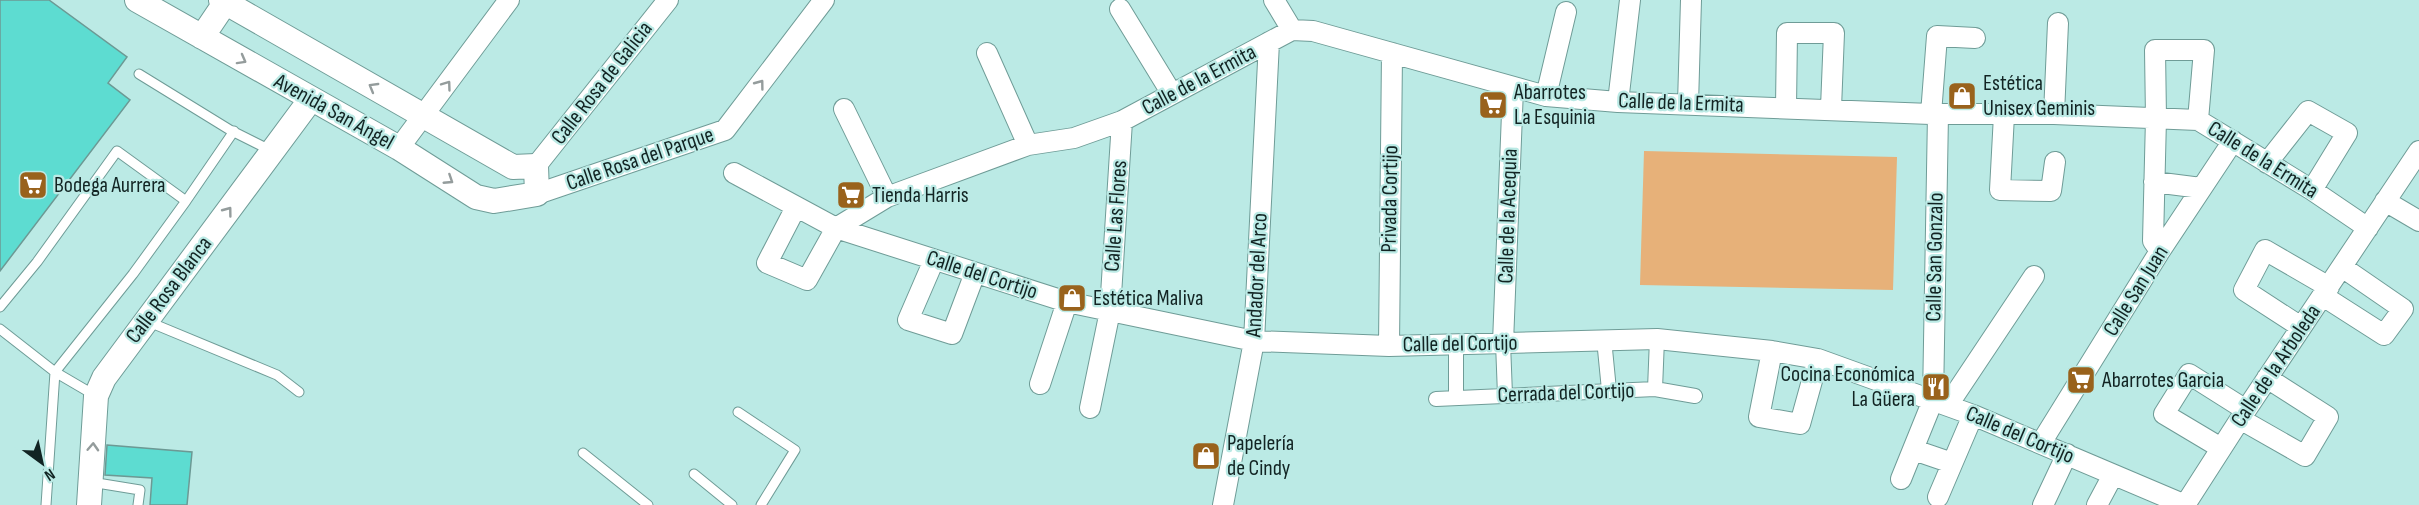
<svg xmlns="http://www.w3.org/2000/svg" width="2419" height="505" viewBox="0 0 2419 505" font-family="'Sofia Sans Condensed',sans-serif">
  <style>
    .green { fill: #e7b179 }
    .building { fill: #5ddcd1; stroke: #6c9994; stroke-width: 1.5 }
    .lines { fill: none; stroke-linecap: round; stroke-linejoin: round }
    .service-casing { stroke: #6f9c97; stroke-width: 11 }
    .pedestrian-casing { stroke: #6f9c97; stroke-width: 16 }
    .minor-casing { stroke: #6f9c97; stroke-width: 22 }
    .tertiary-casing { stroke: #6f9c97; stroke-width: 26 }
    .service { stroke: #fff; stroke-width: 9 }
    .pedestrian { stroke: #fff; stroke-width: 14 }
    .minor { stroke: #fff; stroke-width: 20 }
    .tertiary { stroke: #fff; stroke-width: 24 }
    .oneway { stroke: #949c9c }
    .labels { text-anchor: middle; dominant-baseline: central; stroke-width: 4.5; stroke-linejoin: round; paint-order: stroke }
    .street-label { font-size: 22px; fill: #122423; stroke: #bbeae5 }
    .poi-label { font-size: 22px; fill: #122423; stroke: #bbeae5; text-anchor: start }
  </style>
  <rect width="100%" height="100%" fill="#bbeae5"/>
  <path class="green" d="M1644,151L1897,157L1893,290L1640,285Z"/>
  <path class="building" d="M0,0H49L127,57L108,83L130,100L0,271Z
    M107,445L192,452L187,505H150L152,478L105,475Z"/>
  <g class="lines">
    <g class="service-casing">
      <path id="service" d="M139,74L230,130L270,150
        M0,307L37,262L117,151L186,201
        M149,322L277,375L299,392
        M0,329L55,372L96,396
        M738,412L795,450L761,505
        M583,453L648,505
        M694,474L732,505
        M91,482L140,490L138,505
        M46,505L55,372L133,274L186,201L234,131"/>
    </g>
    <g class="pedestrian-casing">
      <path id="pedestrian" d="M1604,339L1609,390
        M1503,343L1505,395
        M1456,344V398
        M1655,389L1657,339
        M1436,399L1655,389L1695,396"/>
    </g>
    <g class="minor-casing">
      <path id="minor" d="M1274,0L1292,30
        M1120,9L1172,94
        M987,53L1028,145
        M1546,96L1566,12
        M1618,102L1630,0
        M1688,104L1691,0
        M1786,107L1787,33H1834L1831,108
        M844,109L887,197
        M1931,114L1937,36L1975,38
        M2054,114L2058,23
        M2004,115L2000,190L2051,191L2055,162
        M399,148L509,0
        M2267,163L2308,111L2347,133L2312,190
        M536,166L668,0
        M734,173L836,228L1067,302L1254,341L1389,346L1657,339L1772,351L1818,359L1973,415L2185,505
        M2154,182L2201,188
        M537,194L725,130L824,0
        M2385,201L2419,221
        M796,207L767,263L807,280L836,228L887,197L1028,145L1074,138L1122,121L1292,30L1313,31L1546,96L1618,102L1931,114H2054L2198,120L2312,190L2368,228
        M2160,251L2153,241L2156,118L2155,50H2204L2198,120
        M934,260L908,320L952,334L975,273
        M2323,296L2384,335L2403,309L2342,267
        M2301,327L2244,290L2265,250L2329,287
        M1503,343L1513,88
        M1389,346L1392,53
        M1772,351L1759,417L1800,424L1818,359
        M1040,384L1067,302
        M1948,405L2034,276
        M1090,408L1110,311L1122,121
        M2240,419L2305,456L2328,417L2267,378
        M2041,443L2160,251L2233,141
        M2221,448L2164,414L2189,374L2246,410
        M1914,450L1952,463
        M1901,479L1933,400L1938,114
        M1938,497L1973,415
        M1223,505L1254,341L1269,42
        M2043,505L2067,454
        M2097,505L2113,475
        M2185,505L2246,410L2419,151"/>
    </g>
    <g class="tertiary-casing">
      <path id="tertiary" d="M137,0L399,148L476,197L494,201L537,194L536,166L513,167L221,0
        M202,37L225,3
        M89,505L96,396L104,378L311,99"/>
    </g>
    <use href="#service" class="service"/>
    <use href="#pedestrian" class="pedestrian"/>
    <use href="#minor" class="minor"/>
    <use href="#tertiary" class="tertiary"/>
  </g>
  <defs><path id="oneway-chevron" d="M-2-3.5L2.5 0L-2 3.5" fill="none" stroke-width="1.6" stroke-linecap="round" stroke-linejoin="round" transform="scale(1.5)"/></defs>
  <g class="oneway">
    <use href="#oneway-chevron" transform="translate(242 60) rotate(29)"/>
    <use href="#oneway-chevron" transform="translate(760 84) rotate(-53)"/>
    <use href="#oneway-chevron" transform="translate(447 85) rotate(-54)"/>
    <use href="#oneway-chevron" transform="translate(373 87) rotate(-150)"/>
    <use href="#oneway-chevron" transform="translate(449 180) rotate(33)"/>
    <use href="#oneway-chevron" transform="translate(228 211) rotate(-53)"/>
    <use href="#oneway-chevron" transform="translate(93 447) rotate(-87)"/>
  </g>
  <defs>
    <g id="shop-square" transform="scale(1.5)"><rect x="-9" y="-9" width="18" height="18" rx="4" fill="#99621c" stroke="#bbeae5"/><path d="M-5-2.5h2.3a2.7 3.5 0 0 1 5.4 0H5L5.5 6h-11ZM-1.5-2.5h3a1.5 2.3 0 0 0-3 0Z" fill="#fff"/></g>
    <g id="supermarket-square" transform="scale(1.5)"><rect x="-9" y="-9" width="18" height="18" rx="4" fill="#99621c" stroke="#bbeae5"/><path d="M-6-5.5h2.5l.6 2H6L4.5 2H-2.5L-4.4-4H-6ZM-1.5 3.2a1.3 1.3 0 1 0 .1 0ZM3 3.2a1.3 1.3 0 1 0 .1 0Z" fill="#fff"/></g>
    <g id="restaurant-square" transform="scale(1.5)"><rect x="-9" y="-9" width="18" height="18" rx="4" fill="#99621c" stroke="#bbeae5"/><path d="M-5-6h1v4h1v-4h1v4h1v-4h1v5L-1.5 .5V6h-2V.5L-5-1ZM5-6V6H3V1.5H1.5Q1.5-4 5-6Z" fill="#fff"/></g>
  </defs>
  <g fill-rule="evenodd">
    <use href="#shop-square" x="1962" y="96"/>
    <use href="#supermarket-square" x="1493" y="105"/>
    <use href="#supermarket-square" x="33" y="185"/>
    <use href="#supermarket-square" x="851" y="195"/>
    <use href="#shop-square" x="1072" y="298"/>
    <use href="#supermarket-square" x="2081" y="380"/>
    <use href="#restaurant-square" x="1936" y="387"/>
    <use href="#shop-square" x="1206" y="456"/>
  </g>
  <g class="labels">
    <g class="street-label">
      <text transform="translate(1199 80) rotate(-28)">Calle de la Ermita</text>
      <text transform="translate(602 83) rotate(-52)">Calle Rosa de Galicia</text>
      <text transform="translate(1681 103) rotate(2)">Calle de la Ermita</text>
      <text transform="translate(334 112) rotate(29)">Avenida San Ángel</text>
      <text transform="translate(640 159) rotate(-19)">Calle Rosa del Parque</text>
      <text transform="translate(2263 160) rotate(32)">Calle de la Ermita</text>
      <text transform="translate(1390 199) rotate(-89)">Privada Cortijo</text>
      <text transform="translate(1116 216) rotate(-86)">Calle Las Flores</text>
      <text transform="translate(1508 216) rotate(-88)">Calle de la Acequia</text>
      <text transform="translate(1935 257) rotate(-89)">Calle San Gonzalo</text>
      <text transform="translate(982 275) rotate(18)">Calle del Cortijo</text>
      <text transform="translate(1257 275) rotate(-87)">Andador del Arco</text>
      <text transform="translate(169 290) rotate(-53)">Calle Rosa Blanca</text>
      <text transform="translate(2136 291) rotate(-58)">Calle San Juan</text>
      <text transform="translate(1460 344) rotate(-1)">Calle del Cortijo</text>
      <text transform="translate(2276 366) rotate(-56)">Calle de la Arboleda</text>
      <text transform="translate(1566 393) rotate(-2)">Cerrada del Cortijo</text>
      <text transform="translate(2020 435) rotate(23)">Calle del Cortijo</text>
    </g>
    <g class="poi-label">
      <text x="1983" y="83">Estética<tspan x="1983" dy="25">Unisex Geminis</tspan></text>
      <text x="1514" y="92">Abarrotes<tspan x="1514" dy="25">La Esquinia</tspan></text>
      <text x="54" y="185">Bodega Aurrera</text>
      <text x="872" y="195">Tienda Harris</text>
      <text x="1093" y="298">Estética Maliva</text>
      <text x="1915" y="374" text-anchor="end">Cocina Económica<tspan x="1915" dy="25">La Güera</tspan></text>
      <text x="2102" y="380">Abarrotes Garcia</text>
      <text x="1227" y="443">Papelería<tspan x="1227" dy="25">de Cindy</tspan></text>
    </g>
  </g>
  <g transform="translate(42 463) rotate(147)" stroke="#bbeae5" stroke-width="4.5" paint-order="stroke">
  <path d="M0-4.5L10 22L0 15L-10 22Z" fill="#122423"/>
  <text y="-9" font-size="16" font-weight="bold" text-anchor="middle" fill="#122423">N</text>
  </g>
</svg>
